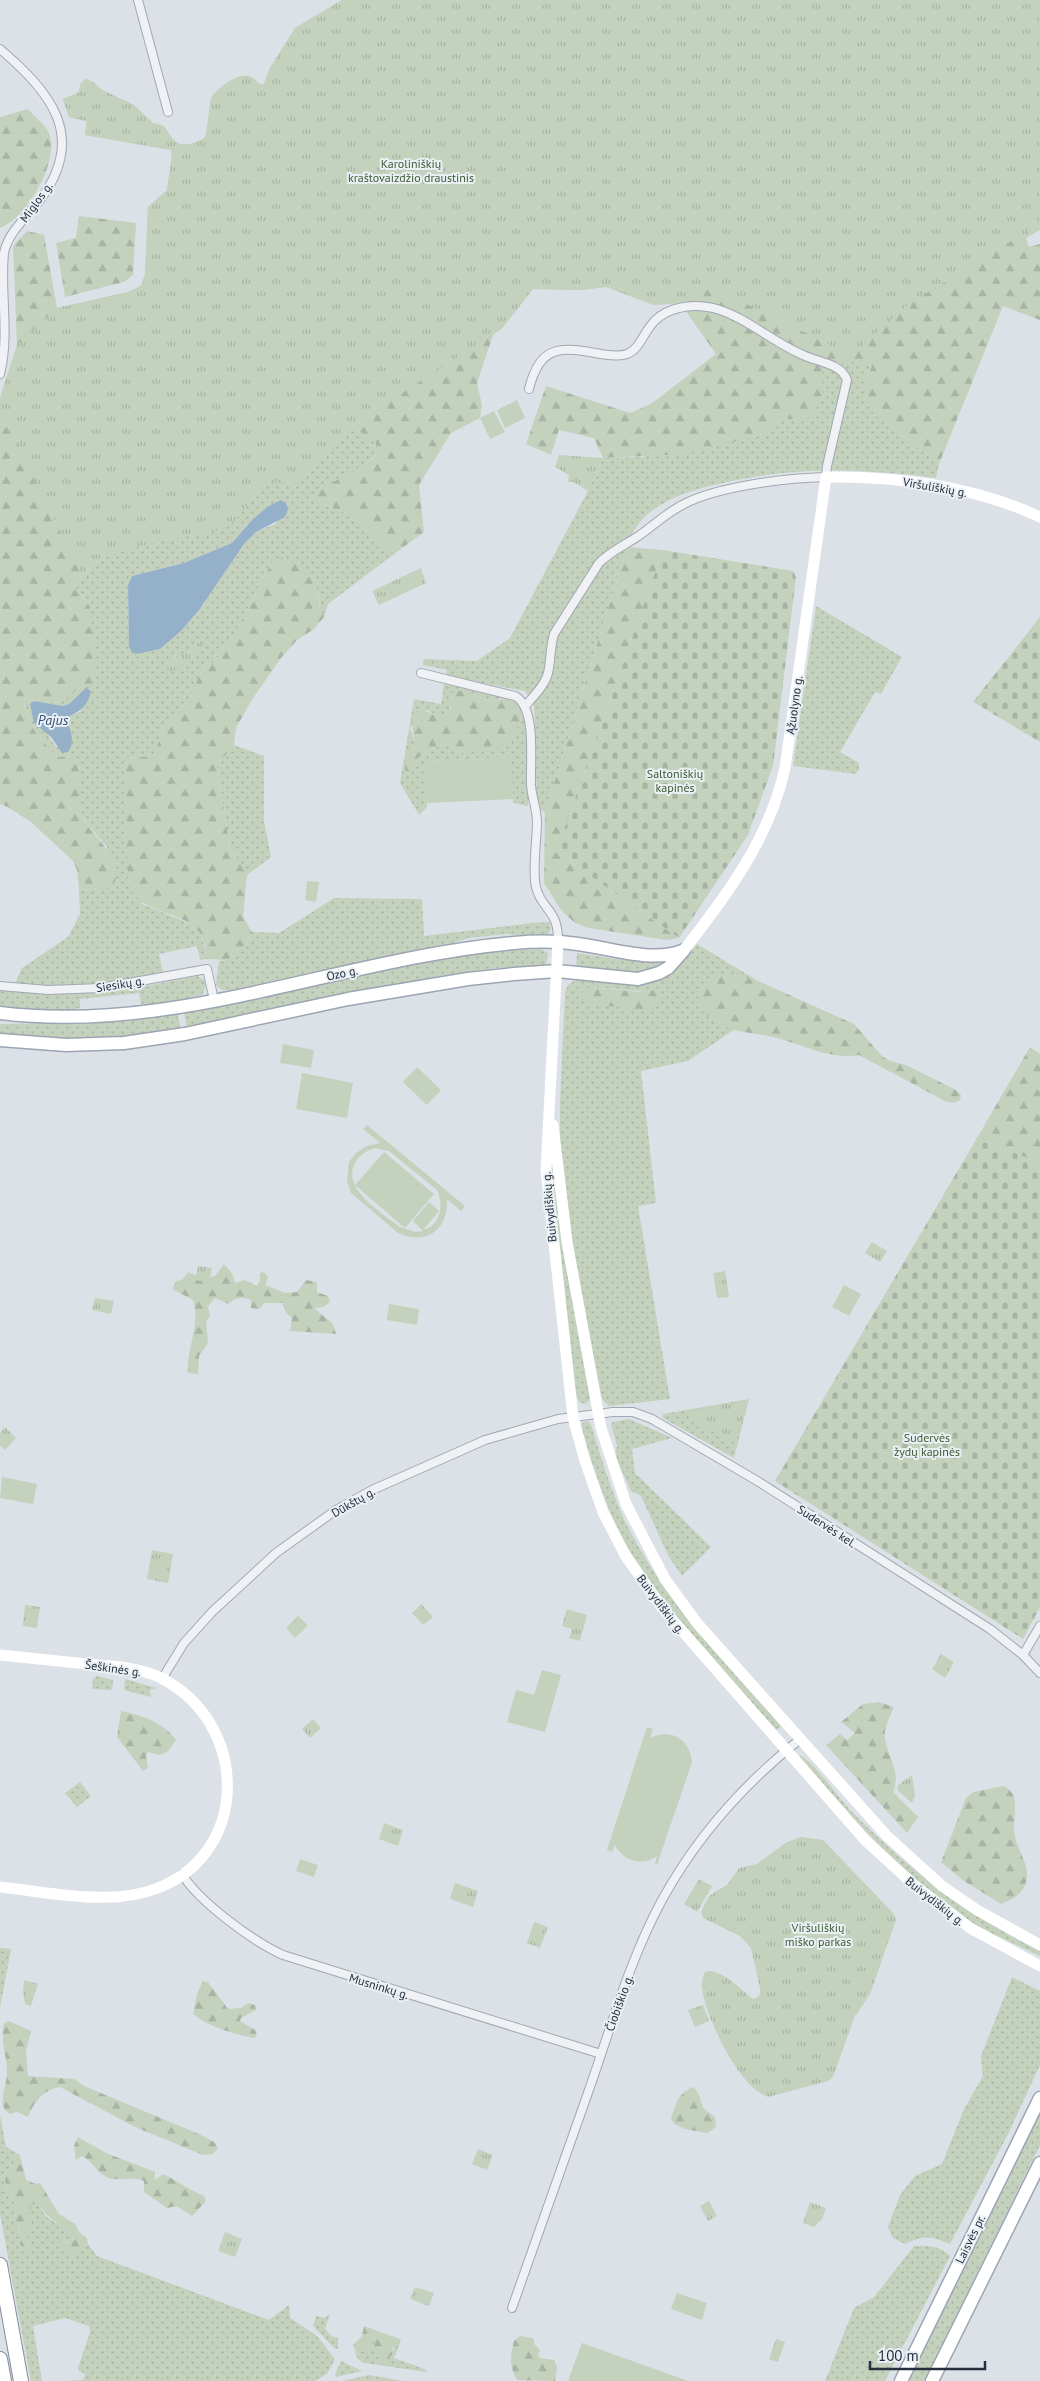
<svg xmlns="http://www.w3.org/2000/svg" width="1040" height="2381" viewBox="0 0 1040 2381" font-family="'PT Sans',sans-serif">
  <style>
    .grass { fill: url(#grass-dots); fill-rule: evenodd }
    .forest { fill: url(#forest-firs) }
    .cemetery { fill: url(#cemetery-stones) }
    .park { fill: url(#park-tufts) }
    .garden { fill: #c3d1bd; fill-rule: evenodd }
    .water { fill: #95b0c9 }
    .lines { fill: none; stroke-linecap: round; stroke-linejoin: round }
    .street-casing { stroke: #a1a8b1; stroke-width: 10 }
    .primary-casing { stroke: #9ba5b3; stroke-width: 15 }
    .highway-casing { stroke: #838e9e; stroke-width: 16 }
    .street { stroke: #eff1f5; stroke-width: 8 }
    .secondary { stroke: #fff; stroke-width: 11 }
    .primary { stroke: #fff; stroke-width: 12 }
    .highway { stroke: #fff; stroke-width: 14 }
    .labels { text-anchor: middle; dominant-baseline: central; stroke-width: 4; stroke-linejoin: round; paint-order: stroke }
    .park-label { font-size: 12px; fill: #3b5a32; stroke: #ebf0f5 }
    .street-label { font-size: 12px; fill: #252f3e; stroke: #ebf0f5 }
    .water-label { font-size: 14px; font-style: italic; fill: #2e4f73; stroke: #ebf0f5 }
  </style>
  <defs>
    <pattern id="grass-dots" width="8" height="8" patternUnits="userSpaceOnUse" patternTransform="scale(1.25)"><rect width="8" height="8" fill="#c3d1bd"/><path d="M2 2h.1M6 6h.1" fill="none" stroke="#a7b4a4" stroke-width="1.8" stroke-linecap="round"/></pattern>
    <pattern id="forest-firs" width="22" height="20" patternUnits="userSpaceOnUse" patternTransform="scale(1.25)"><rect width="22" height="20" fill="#c3d1bd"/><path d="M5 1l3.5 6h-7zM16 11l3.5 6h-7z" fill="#a7b4a4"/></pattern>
    <pattern id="cemetery-stones" width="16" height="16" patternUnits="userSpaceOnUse" patternTransform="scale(1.25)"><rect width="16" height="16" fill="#c3d1bd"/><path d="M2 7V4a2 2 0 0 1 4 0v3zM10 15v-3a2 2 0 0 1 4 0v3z" fill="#a7b4a4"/></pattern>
    <pattern id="park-tufts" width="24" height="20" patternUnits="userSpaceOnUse" patternTransform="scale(1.25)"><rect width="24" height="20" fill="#c3d1bd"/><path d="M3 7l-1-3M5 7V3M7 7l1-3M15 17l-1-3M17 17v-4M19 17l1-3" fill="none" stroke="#a7b4a4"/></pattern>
  </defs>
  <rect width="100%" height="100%" fill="#dce1e7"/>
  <path class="grass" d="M855,362L872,366L865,383L874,414L939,464L936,478C860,469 803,466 727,482C700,488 671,495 649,513C639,521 633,532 626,543L627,547L545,813L537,806L534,706L525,691L446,676L447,670L423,665L424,659L477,661L510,638L588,491L603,458L642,457L763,434L782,420L811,417L822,363Z
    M353,425L368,439L375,440L378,449L376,455L321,504L353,516L394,554L328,604L324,617C317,606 321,597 316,586C312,576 293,562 283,558L273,562L264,576L236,632L213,663L200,673L191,697L163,728L154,756L125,758L127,803L142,904L191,924L201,934L208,959L200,960L197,946L159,954L163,973L105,984L76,986L15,984L22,968L68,937L80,914L79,890L112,887L107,847L87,824L81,812L79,802L80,767L72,756L57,757C38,736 31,730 24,702L29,700L60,703L79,688L89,686L90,607L76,588L77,581L102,557L162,540L216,531L228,525L236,519L260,489L270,482L299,484ZM267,507L277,523L256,532L244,544L199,610L181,631L160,649L131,651L129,646L128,585L132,576L184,563L232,543L252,520ZM86,689L90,691L81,711L70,716L57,748L33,714L30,704L34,701L63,706L69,704Z
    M816,606L902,657L881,694L875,692L840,752L859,763V769L856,774L793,766Z
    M444,684L507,697L514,701L500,698L490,702L467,691L450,706L451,712L448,716L439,717L427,710L410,728L415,743L411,773L418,757C428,753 434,747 444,744L461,753L513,737L524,712L527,725L528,806L513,803L511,757L426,761L427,807L419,815L400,783L414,699L441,704Z
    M234,745L264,756V821L271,857L247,875L230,847L217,765Z
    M334,898L422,899L424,936L532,923L550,922L551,929L548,934L539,937L507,934L468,938L444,946L231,990H222L216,985L219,961L228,960L246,944L252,932L279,933Z
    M697,944L758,981C739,976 726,975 707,980L722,1025L735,1029L688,1061L641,1071L656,1203L638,1206L670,1399L609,1406L602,1399L574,1254L560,1145V1103L565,991C577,964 614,988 636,983C645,981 672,970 678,964C685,958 691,951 697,944ZM591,987L648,992L662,999L649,1009Z
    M541,949L548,953L546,964L541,966L495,968L439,976L187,1028L184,1011L453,956L511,950Z
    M577,953L615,959L658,962L661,965L644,974L576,969Z
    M197,976L204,980L206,986L202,995L160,1004H141L139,993L80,999V1008L59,1011L0,1007V990L81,993L135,988Z
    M177,1012L181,1029L125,1038L95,1039L0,1035V1024L104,1022Z
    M551,1126L591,1398L586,1404L579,1402L576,1393C564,1304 550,1216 551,1126Z
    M749,1399L734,1458L663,1418V1414Z
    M629,1419L672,1438L632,1449L635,1473L711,1547L682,1576L669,1557L641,1496L631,1491L615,1456L617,1446L611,1424L613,1422Z
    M586,1421L590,1423L592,1428C602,1460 611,1491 625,1521C663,1599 724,1662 781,1726L775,1731C723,1670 664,1611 624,1541C605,1506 593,1466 581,1427L582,1423Z
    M97,1676L113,1680L112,1690L92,1689L93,1679Z
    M125,1679L156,1688L150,1690L151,1697L124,1690Z
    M800,1755C815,1763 838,1797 851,1811C906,1867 969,1917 1040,1951V1956C1015,1944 988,1933 965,1918C900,1874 850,1815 799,1756Z
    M80,1782L91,1796L77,1807L65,1793Z
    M0,1948L11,1949L0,2008Z
    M1012,1977L1040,1991V2065L1008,2134L950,2244C930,2236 925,2235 905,2244L893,2238L888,2227L900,2195L915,2176L942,2164L964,2109L983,2076L981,2056Z
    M1040,2109V2145L924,2381H906Z
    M0,2115L6,2147L20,2155L16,2157L14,2166L4,2174L7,2193L17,2204V2228L23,2236L26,2235L31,2215V2204L38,2203C40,2207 43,2213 47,2217C56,2224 73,2228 74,2242L59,2241L81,2247L88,2244L97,2256L269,2320L289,2305L290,2318L317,2336L335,2359L327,2374L315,2381H65L83,2380L85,2374L79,2371L78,2368L90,2332L89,2326L65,2318L33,2326L42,2381H31L0,2214Z
    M914,2246C927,2246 940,2245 950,2256L885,2381H825L854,2308L874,2297Z
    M330,2314L325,2329L331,2336L338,2338V2349L334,2348L313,2326L316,2316L325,2318Z
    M376,2337L373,2350L378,2355L381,2364L392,2356L394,2352L393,2345L397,2343V2338L401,2340L394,2358L427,2370V2372L364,2363L358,2359L354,2350L357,2353L368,2349Z
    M341,2361L362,2371L336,2377L335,2374Z
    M369,2375L403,2381H342Z"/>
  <path class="forest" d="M342,0L1040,91V230L1026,238L1029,247L1040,244V320L1003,306L939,464L874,414L863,399L865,383L872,366L855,362L822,363L823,398L811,417L782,420L763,434L687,454L603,458L594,438L559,430L551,455L526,444L546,386L630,413L651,404L716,354L680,303L654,305L606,287L581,290L533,289L503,327L493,335L477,383L482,405L480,418L451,433L419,485L424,532L394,554L353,516L321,504L316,499L318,491L373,459C378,452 377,448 375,440L368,439L353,425L299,484L270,482L260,489L236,519L228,525L216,531L162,540L102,557L77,581L76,588L90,607L97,674L89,686L79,688L60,703L29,700L24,703C31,731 38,736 57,757L72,756L77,758C85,779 74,802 86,823C97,840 128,864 112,887L79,890L77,870L73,861L31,822L8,807L0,804V398L17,345L13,246L27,231L44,235L57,308L128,292L141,286L145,275L148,207L167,190L172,155L171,150L85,135L87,121L69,117L63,99L78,93L81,83L86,79L94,83L102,90L134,105L153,123L164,126C173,141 178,149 196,142C201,140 203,140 206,135L211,98C218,89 235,74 248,76C253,77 257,82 261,85L264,84L270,68L295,28Z
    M28,109C34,116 48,127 50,136C58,164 26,219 0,228V117Z
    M79,216L136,223L133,275L124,282L65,297L56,243L76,238Z
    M627,547L663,550L556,852L679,938L667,940L589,928L575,923L562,911L544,883L545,813Z
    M282,558C296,563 313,572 317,588C319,599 318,607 324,617L314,629L296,641L281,658L253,698L236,728L234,745L217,765L230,847L247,875L243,917L252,932L246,944L228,960L208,959C206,951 204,939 200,933C180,907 141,918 128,882L125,758L154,756L163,728L191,697L200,673L213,663L236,632L264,576L273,562Z
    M455,691H467L490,702C504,696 516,699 524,712L513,737L501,747L484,752L461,753L444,744C434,747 428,753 418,757L413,770L408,774L405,769C406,758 406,750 415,743C413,726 408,727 419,711C432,710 435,718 448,716L451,712V694Z
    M723,975L739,976L758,981L854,1024L882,1056L890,1061L906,1065L956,1090L961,1095L960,1100L954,1103L945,1101L859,1055C832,1060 802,1045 777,1038C759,1033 737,1033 721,1025C702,1015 690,997 707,980Z
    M591,987L638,992L661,990L663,1000L649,1009L638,1010L588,1003L583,1000L581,995L583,990Z
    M1030,1047L1040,1054V1163L977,1138Z
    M224,1264L232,1273L235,1283L245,1280L257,1286L260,1280V1273L264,1272L268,1277L265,1285L285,1293L297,1292L306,1280L317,1282V1292L328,1296L330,1302L323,1307L314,1308L333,1324L336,1334L290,1331L292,1318L286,1313L283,1303H264L259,1309L251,1308V1300C241,1296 236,1297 228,1304L215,1298L208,1306L210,1316L206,1322L208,1343L199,1356L198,1374L188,1373C186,1349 201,1324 193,1300L172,1289L176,1281L182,1280L188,1272L202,1278L215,1276Z
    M879,1702L894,1707C891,1715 883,1729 885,1738C887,1756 902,1773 893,1792L918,1817L907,1833L826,1745L840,1734L847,1740L855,1733L841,1722L863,1704Z
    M121,1711C141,1715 163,1722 176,1740L168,1751L160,1755L148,1752L146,1756L148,1768L143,1771L117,1737Z
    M1004,1786C1009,1789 1012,1792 1014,1797C1017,1810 1012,1824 1015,1837C1018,1852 1031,1866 1026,1882C1022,1895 1013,1899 1001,1904L964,1881L941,1862L966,1798L973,1792Z
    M203,1981L208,1982L228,2009L241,2008L248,2003L255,2005L256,2010L241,2018L240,2021L255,2030L257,2035L254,2038C235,2034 208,2027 193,2014L197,1994Z
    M9,2021L31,2031L26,2050L28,2076L74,2079L84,2086L199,2134L214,2142L218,2148L213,2154L203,2155L135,2127L60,2087C43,2090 34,2102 28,2117L17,2112L10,2114C6,2111 4,2110 3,2105C1,2095 7,2083 7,2073C7,2054 0,2042 4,2023Z
    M694,2087L699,2095L703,2108L715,2117L716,2127L707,2133L685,2129L674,2124L671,2118C676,2104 679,2091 694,2087Z
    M78,2137L106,2153L155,2172V2180L163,2174C178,2181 189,2190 204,2196L206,2201L192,2216L176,2206L167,2208L144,2192V2181C131,2176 114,2182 106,2177C97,2172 92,2161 82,2156L76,2160L74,2146Z
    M20,2155L26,2180L36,2184L40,2183L59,2214L75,2224L80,2233L87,2238L88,2244L81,2247L78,2256C68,2255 63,2250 59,2241L74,2242V2238C61,2224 48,2219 37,2203L31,2205L32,2229L26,2235L31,2243L28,2249L22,2248L20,2243L23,2236L13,2221L17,2204L7,2193L4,2174L14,2166L16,2157Z
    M364,2326L397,2338V2343L392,2348L394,2352L386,2363L381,2364L378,2355L374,2353L373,2350L376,2337L368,2349L357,2353L353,2345L362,2336Z
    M520,2336L533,2338L535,2345L540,2350L538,2354L540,2358L554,2360L557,2367L555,2381L517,2380C509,2366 510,2356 514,2341Z"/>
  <path class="cemetery" d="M663,550L793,571L796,577L773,766L748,835L679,938L556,852Z
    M1040,617V742L973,702Z
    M977,1138L1040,1163V1607L1023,1639L775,1481Z"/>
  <path class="park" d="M342,0H1040V224L910,303L851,355L718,290L699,291L680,303L654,305L606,287L581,290L533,289L503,327L353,425L299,484L270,482L260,489L236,519L228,525L216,531L162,540L102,557L82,575L0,411V398L17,345L57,308L128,292L141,286L145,275L148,207L167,190L172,155L171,150L85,135L87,121L69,117L63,99L78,93L81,83L86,79L94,83L102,90L134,105L152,123L164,126C173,141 178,149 196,142C201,140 203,140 206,135L211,98C218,89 235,74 248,76C253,77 257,82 261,85L264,84L270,68L295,28Z
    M559,455L603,458L588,491L573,482H568L569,475L555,467Z
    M421,568L426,583L379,605L372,591Z
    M203,639L204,649L172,672L164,667Z
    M872,1242L887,1251L880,1262L865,1253Z
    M198,1266L212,1268L209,1282L195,1280Z
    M725,1271L729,1297L717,1298L713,1273Z
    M95,1298L114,1301L111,1314L92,1310Z
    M747,1400L736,1443L688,1420L691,1410Z
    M5,1427L16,1438L5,1450L0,1446V1433Z
    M152,1550L173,1554L168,1583L147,1579Z
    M421,1604L433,1617L423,1625L412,1613Z
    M25,1605L40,1607L37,1628L23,1626Z
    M567,1609L587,1615L580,1641L569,1638L572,1629L562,1626Z
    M298,1616L308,1625L295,1638L286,1628Z
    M941,1654L954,1662L945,1678L932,1669Z
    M313,1719L321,1728L310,1738L302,1729Z
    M912,1775L915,1796L912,1803L897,1790L898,1785Z
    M384,1823L403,1830L398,1846L379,1839Z
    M801,1837L823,1840L894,1914L896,1920L870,1994L854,2018L833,2077L828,2081L768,2097C739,2088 705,2016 702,1988C701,1983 703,1978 704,1973C717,1964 742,1990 753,1999L757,1998L760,1994V1988L751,1948L740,1936L703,1918L701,1912L709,1896L728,1884L739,1868L757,1864L787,1842Z
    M300,1859L318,1865L314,1877L296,1871Z
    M699,1879L712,1886L697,1912L684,1904Z
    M455,1883L478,1891L473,1907L450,1899Z
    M534,1922L548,1927L540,1948L527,1943Z
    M24,1980L38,1984L31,2006L25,2004L23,1991Z
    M703,2005L709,2021L695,2027L688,2010Z
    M478,2149L493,2155L487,2170L472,2164Z
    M709,2201L717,2216L708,2221L700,2206Z
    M810,2202L826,2208L822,2219L814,2227L803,2223Z
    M225,2232L242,2239L235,2257L218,2251Z
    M415,2287L434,2293L429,2306L410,2299Z
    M776,2339L785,2342L778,2362L769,2359Z"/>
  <path class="garden" d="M517,400L525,418L505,428L497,410Z
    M494,411L505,432L490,439L480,418Z
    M511,757L513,799L427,803L425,761Z
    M307,881L319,882L316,902L305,900Z
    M283,1044L314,1050L311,1068L280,1063Z
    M417,1067L441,1090L427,1105L403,1082Z
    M302,1073L353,1083L347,1118L296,1109Z
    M367,1125L465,1206L461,1211L447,1199C448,1230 427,1246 398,1233L351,1193L347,1181L349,1162L356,1153L367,1146L380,1143L363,1129ZM375,1148L389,1151L437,1190C444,1206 441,1225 423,1230L439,1211L429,1202L413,1221L423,1231L415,1232L400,1227C383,1214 343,1190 354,1165C358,1156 365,1151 375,1148Z
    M384,1152L434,1194L405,1228L355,1185Z
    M844,1285L861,1294L849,1316L832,1307Z
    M389,1304L419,1309L417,1325L387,1320Z
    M2,1477L37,1484L33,1504L0,1498Z
    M542,1670L561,1675L545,1732L507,1722L516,1690L534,1695Z
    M647,1727L653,1729L650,1738C671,1728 690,1739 692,1762L657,1865L655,1864L657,1856C642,1867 623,1861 615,1845L612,1852L607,1850Z
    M677,2293L707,2303L702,2320L671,2309Z
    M582,2343L688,2381H568Z"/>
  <path class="water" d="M281,500L286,503L288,509L285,517L256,532L244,544L199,610L181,631L160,649L136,654L131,651L129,646L128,585L132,576L184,563L232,543L252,520L267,507Z
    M86,688L91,691C88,705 82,710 70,716L67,721C71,731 75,743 68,752L62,753L51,737L34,723L30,704L34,701L63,706L69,704Z"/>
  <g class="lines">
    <g class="street-casing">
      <path id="street" d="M138,0L168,112
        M0,49C50,92 88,136 40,200C27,217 8,232 4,253C0,293 10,335 0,374
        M421,673L515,696C537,708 530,761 531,785C532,798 537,810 537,822C537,840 532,871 536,887C541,910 559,909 558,942
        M526,705C534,696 545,685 548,673C551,660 550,647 554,634L599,563C610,552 623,546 637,537C653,526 666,513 684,504C719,486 787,478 826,477L827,466L847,380C841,363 817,362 803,355C774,343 748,319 720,310C707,306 691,305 679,308C643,316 646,347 627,354C619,357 609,355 601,354C562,347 540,343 529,389
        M0,986L48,990L101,988L207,969L214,1000
        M1023,1655L1040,1626
        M162,1679L184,1643L212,1612L276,1553L336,1510L372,1490L485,1440L558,1419L613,1412H633L652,1419L759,1482L990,1629L1023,1655L1040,1673
        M182,1874C199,1902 254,1942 283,1955L601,2054
        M512,2308C538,2234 564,2160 590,2087C612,2024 630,1959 662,1900C696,1838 744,1784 799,1740"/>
    </g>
    <g class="primary-casing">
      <path id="primary" d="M0,1013C175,1035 342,958 514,943C535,941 557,941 578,944C609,948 653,963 682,951
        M0,1040L66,1045L124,1043L185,1034L348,999L468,979L514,974L557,971L638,979L659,973L668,968L684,950
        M901,2381L1040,2098
        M932,2381L1040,2163"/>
    </g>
    <g class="highway-casing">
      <path id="highway" d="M0,2265L21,2381
        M0,2359L4,2381"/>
    </g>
    <use href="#street" class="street"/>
    <path class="secondary" d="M558,942L546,1170L573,1417L585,1461L603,1512L625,1555L663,1609L865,1840L913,1884L970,1928L1040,1966
      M684,950C728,894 770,837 785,768L826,477C899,476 973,486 1040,517
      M553,1125L567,1242L601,1428L626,1504L665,1579L697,1623L886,1835L942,1886L977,1910L1040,1945
      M0,1655C29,1658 58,1661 87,1664C112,1666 138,1667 161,1678C248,1722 252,1851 158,1888C111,1907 49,1892 0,1887"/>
    <use href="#primary" class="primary"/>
    <use href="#highway" class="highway"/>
  </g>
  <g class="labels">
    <g class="park-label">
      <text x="411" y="163">Karoliniškių<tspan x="411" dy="14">kraštovaizdžio draustinis</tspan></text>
      <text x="675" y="773">Saltoniškių<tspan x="675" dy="14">kapinės</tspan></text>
      <text x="927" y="1437">Sudervės<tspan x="927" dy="14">žydų kapinės</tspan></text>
      <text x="818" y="1927">Viršuliškių<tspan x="818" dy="14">miško parkas</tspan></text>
    </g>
    <g class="street-label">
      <text transform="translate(36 202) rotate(-54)">Miglos g.</text>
      <text transform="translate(935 487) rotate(10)">Viršuliškių g.</text>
      <text transform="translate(794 705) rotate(-82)">Ąžuolyno g.</text>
      <text transform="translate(342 973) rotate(-12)">Ozo g.</text>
      <text transform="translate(120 984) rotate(-9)">Siesikų g.</text>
      <text transform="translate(549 1207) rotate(-95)">Buivydiškių g.</text>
      <text transform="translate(353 1502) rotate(-30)">Dūkštų g.</text>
      <text transform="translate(827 1526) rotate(33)">Sudervės kel.</text>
      <text transform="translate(661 1604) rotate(53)">Buivydiškių g.</text>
      <text transform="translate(113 1668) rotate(8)">Šeškinės g.</text>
      <text transform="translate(935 1901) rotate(38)">Buivydiškių g.</text>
      <text transform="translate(379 1986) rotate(17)">Musninkų g.</text>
      <text transform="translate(619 2003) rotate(-70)">Čiobiškio g.</text>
      <text transform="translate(970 2239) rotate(-64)">Laisvės pr.</text>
    </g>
    <g class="water-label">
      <text x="53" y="720">Pajus</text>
    </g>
  </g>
  <path d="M870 2361v8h115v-8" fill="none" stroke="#252f3e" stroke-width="2.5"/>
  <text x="878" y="2361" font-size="15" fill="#252f3e" stroke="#ebf0f5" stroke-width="4" paint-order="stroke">100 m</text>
</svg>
